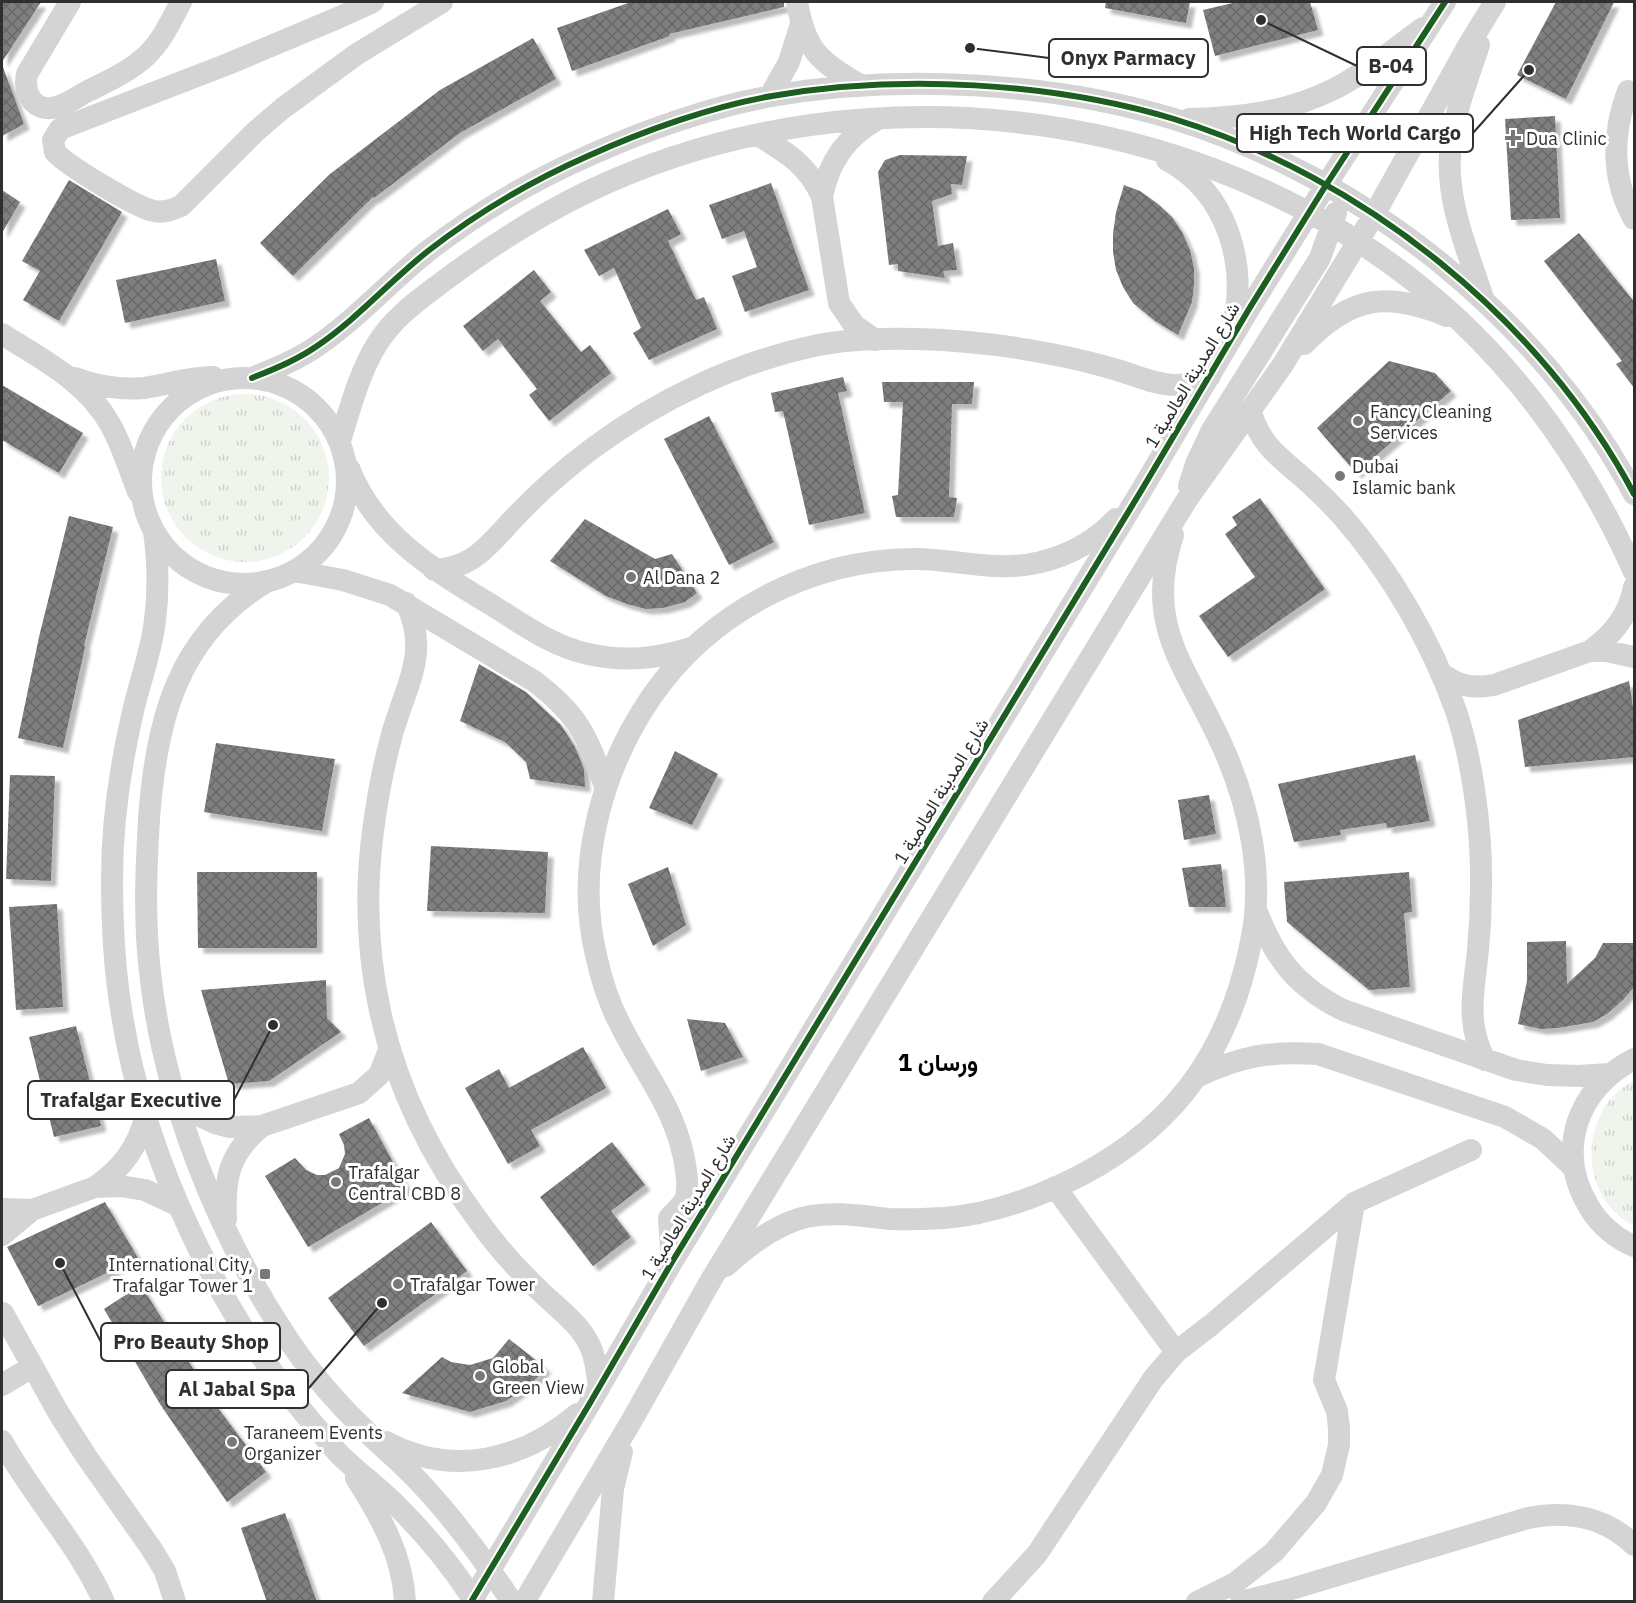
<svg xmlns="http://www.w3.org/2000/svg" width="1636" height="1603" viewBox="0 0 1636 1603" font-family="'IBM Plex Sans',Vazirmatn,sans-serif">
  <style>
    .grass { fill: url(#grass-tufts) }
    .building { fill: url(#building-cross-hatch); filter: url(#shadow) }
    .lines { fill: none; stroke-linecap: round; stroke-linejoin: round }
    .minor { stroke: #d4d4d4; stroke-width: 22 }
    .cycleway-casing { stroke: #fff; stroke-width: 10 }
    .cycleway { stroke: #1b5e20; stroke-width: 6 }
    .poi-dot { fill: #787878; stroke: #fff; stroke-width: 2 }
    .labels { text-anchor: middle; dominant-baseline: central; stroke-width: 6; stroke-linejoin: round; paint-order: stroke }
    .poi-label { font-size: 18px; fill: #2f2f2f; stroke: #fff; text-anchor: start }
    .street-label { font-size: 18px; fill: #2f2f2f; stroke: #fff }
    .district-label { font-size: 24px; font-weight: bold; fill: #000; stroke: #fff }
    .leader { fill: none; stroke: #2f2f2f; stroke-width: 2 }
    .callout-dot { fill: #2f2f2f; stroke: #fff; stroke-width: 2 }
    .callout { fill: #fff; stroke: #2f2f2f; stroke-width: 2 }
    .callout-label { font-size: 20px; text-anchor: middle; font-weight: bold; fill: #2f2f2f }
  </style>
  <defs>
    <pattern id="grass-tufts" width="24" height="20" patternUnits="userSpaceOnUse" patternTransform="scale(1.5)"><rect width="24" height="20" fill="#eff5ec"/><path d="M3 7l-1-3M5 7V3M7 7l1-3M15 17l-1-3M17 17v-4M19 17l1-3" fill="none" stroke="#cdd2cb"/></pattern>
    <pattern id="building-cross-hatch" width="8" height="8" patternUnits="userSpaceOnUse" patternTransform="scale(1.5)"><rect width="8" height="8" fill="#7f7f7f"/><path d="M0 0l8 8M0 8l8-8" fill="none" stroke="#686868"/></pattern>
    <filter id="shadow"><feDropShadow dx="5.5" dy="5.5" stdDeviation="1.5" flood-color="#0004"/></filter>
  </defs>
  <rect width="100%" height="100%" fill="#fff"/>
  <path class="grass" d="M161 478a84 84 0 1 1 168 0a84 84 0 1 1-168 0Z
    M1634,1080V1226C1588,1203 1579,1140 1609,1101C1616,1092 1625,1086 1634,1080Z"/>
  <path class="building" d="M2,2H41L2,62Z
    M631,2H784V7L669,34L670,36L572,71L557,28Z
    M1106,2H1190L1186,23L1105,8Z
    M1237,2H1310L1318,30L1215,56L1203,10Z
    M1556,2H1614L1566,99L1517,75Z
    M533,38L556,79L460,133L374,198L373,197L293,276L260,243L330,174L440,90Z
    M2,67H3L24,124L2,136Z
    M1555,116L1560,218L1511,220L1505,119Z
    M900,155L967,156L962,185L951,184L952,194L932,201L938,246L953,243L957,270L943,271L945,278L898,271V264L889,265L878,172L885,160Z
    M69,180L122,212L59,321L23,300L40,271L22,261Z
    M771,183L809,290L745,312L732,276L757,267L744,231L722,239L709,205Z
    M1124,185L1140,191L1158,204L1172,217L1182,232L1190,250L1194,268V285L1192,302L1178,335L1155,321L1133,303L1123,287L1116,270L1113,252V234L1116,212Z
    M2,190L20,202L2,233Z
    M668,209L681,234L668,241L696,300L704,297L717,329L649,360L633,333L641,328L614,268L599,276L584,250Z
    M1579,233L1635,303V389L1616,364L1622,361L1544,261Z
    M216,259L225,301L125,323L116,280Z
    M534,270L551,292L540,301L581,352L590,345L611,373L549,421L529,395L537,389L498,339L483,351L463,326Z
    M1389,361L1435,373L1451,391L1356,473L1317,428Z
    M843,377L847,391L838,393L865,513L809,525L783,411L775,412L771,393Z
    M882,382H974L972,404H952L949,497L957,498L954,517H896L892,496L898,495L903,402H884Z
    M2,385L83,433L59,473L2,440Z
    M709,416L774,542L729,565L664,439Z
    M1260,498L1325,589L1228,657L1199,616L1255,577L1225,534L1237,525L1232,517Z
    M69,516L113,527L84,646L85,647L63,748L18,738L39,637Z
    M585,519L655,559L672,554L697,593L685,602L663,608L646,609L627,604L606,596L550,561Z
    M479,664L526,692L561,725L575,747L584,769L585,787L530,779L526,762L505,742L460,721Z
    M1629,681L1635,720V757L1525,767L1518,720Z
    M216,743L335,759L322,831L204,812Z
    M675,751L718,774L692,825L649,808Z
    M1415,755L1430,821L1387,828L1386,823L1340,830L1341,835L1294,842L1278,784Z
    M10,775L55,776L51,881L6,879Z
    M1209,795L1216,834L1184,840L1178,800Z
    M431,846L548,852L545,913L427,911Z
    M1221,864L1226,907H1189L1182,868Z
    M668,867L686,925L653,946L628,884Z
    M197,872H317V948H198Z
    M1409,872L1412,912L1404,913L1410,987L1369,990L1287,922L1284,882Z
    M57,904L63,1007L16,1010L9,907Z
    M1566,941L1567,984L1595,958L1603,943H1635V986L1623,1000L1607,1014L1593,1022L1558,1028L1541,1029L1518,1024L1527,981V942Z
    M326,980L327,1018L341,1032L269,1081L229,1084L201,990Z
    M687,1019L725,1023L743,1057L701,1071Z
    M76,1026L101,1126L54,1137L29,1037Z
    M583,1047L606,1088L531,1130L540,1146L508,1164L465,1088L499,1069L509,1088Z
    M369,1118L407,1188L308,1247L265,1176L295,1158L306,1170L317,1175H325L339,1168L345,1154L344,1145L339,1134Z
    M612,1142L645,1185L611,1211L631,1237L593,1266L540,1197Z
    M105,1202L138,1258L38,1306L7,1247Z
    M431,1222L467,1271L364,1346L328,1298Z
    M141,1285L197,1375L194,1376L266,1472L227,1502L160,1404L104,1309Z
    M509,1339L546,1368L531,1384L506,1401L470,1412L402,1393L442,1357L451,1362L470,1365L493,1358Z
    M285,1513L317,1602H267L241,1528Z"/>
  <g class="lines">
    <path class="minor" d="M70,2L27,74C23,94 34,113 57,107C67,104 77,97 86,92C106,82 129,72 146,56C162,41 171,21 181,2
      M373,2L340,17L228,64L60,129L53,140L55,152C66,165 137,208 154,211C164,213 172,210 181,206L255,132L283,108L357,54L442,2
      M797,2C805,49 819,62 860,85
      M1479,45C1469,75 1457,106 1452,137C1442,193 1466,246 1483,298
      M1628,91C1612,133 1611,179 1634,219
      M770,96L789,62L801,24
      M1189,119C1240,118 1289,112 1336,88C1367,72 1395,48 1423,28
      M758,135C786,152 809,166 822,197L839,303L854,325L875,340
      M1167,160C1227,192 1249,265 1232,328
      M822,197C829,161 846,137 878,119
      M2,334C41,359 86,381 110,424C122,445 129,469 138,492
      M1304,344C1351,296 1386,291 1447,316
      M75,378C97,386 120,390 144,388C167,385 189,377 213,377
      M252,378C274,369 297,360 317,346C357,319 390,281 428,251C477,213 531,181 588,156C643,131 713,106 772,96C899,74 1051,82 1174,119C1363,177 1541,319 1634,494
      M141 481a103 103 0 1 1 206 0a103 103 0 1 1-206 0Z
      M1251,412C1261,448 1284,460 1310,484C1321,494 1332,505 1342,516C1391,572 1431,641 1456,711C1473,762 1482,833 1481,886C1481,907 1480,929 1478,950C1474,991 1465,1022 1485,1060
      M340,441C350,409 359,373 377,344C393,318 417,301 441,283C486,249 534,218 585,193C866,57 1231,106 1460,321C1535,392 1592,478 1634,572
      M349,468C376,538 438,572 498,609C526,627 555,647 588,654C624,662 656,659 691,648
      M1189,486L1196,464L1212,430L1320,258L1336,213
      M154,531C158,561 159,590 155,620C152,649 141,678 134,707C121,762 112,821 112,878C112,922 114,966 121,1009C143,1155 218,1314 315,1426C324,1436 333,1448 342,1457C361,1475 382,1490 400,1509C428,1537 453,1568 475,1602
      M434,570C448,569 461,566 473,558C490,547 504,528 518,514C541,490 566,468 593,448C659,399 737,362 818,345C875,334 959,339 1017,348C1049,353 1080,359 1110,368C1131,373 1154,385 1176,385C1189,385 1199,382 1210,376
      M294,571L343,580L390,595L534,681C580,716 587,736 606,789
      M266,582C177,636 156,721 149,819C146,870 144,921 150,972C163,1095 215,1229 284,1333C307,1369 336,1402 367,1432C385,1450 405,1466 422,1485C456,1521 484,1560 512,1602
      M406,603C431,654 404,688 391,738C383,768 377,800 373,831C365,892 367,951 380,1011C397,1089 432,1159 480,1223C497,1247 518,1270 540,1291C556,1307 579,1323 589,1344C596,1357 597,1373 599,1388
      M1590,651H1606L1634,657
      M1440,672C1457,686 1473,689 1494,685L1590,651C1613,635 1629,615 1634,587
      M1257,912C1275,959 1297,987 1343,1010L1516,1070L1547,1075L1578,1076L1610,1074
      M1634,1059C1577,1088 1555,1151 1589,1207C1599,1224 1616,1239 1634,1246
      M1196,1077C1241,1056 1269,1051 1318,1054L1505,1117L1543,1139L1574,1168
      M176,1097L200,1116L215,1123L230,1127L262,1126L359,1093L379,1075L389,1050
      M95,1187C122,1169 138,1147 146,1115
      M1055,1187L1176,1352
      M2,1209L32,1210
      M226,1219C224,1178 229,1153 262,1126
      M2,1235L32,1210L95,1187L120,1186L145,1190L179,1206
      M672,1262L669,1218C674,1212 684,1204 686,1197C688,1189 687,1177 686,1170C678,1110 644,1074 619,1022C608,1001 601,978 596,955C575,867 601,770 652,696C710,612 810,560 912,559C941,558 969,566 998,566C1042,568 1086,551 1116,519
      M726,1266C749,1245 776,1224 806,1217C833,1211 862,1216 889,1219C907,1220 926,1219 944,1218C985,1215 1024,1202 1061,1185C1168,1136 1228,1058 1251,942C1265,875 1249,804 1221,743C1186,666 1143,625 1173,535
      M3,1313L58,1412L86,1456L151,1548L165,1571L175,1602
      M2,1385L32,1367
      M2,1441C33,1497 78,1544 104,1602
      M386,1442C452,1477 522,1461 577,1414
      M356,1478C380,1516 403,1555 405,1602
      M471,1602L590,1403L672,1262L1141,491L1249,309L1326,185L1445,2
      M524,1602L632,1420L711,1280L1186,501L1282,366L1374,215L1468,46L1495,2
      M603,1602L613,1489L622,1452
      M993,1602L1037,1554L1153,1379L1176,1352L1211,1325L1354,1203L1471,1150
      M1197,1602L1235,1583L1274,1552L1316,1503L1332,1475L1339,1445V1428L1337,1411L1324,1380L1354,1203
      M1241,1602L1288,1590L1528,1518C1567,1510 1605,1517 1634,1545"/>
    <g class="cycleway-casing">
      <path id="cycleway" d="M252,378C274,369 297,360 317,346C357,319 390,281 428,251C477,213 531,181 588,156C643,131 713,106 772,96C899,74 1051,82 1174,119C1363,177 1541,319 1634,494
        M471,1602L590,1403L672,1262L1141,491L1249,309L1326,185L1445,2"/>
    </g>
    <use href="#cycleway" class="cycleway"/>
  </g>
  <g class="poi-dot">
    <path d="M1510 129h6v6h6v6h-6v6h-6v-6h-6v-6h6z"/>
    <circle cx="1358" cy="421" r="6"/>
    <circle cx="1340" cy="476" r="6"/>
    <circle cx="631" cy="577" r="6"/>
    <circle cx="336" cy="1182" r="6"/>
    <rect x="259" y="1268" width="12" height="12" rx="3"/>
    <circle cx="398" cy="1284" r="6"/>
    <circle cx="480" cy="1376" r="6"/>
    <circle cx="232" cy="1442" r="6"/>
  </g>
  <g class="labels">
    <g class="poi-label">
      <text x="1526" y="138">Dua Clinic</text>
      <text x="1370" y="411">Fancy Cleaning<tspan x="1370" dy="21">Services</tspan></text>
      <text x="1352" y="466">Dubai<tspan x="1352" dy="21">Islamic bank</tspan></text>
      <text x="643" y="577">Al Dana 2</text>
      <text x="348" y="1172">Trafalgar<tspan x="348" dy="21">Central CBD 8</tspan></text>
      <text x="253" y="1264" text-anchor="end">International City,<tspan x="253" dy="21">Trafalgar Tower 1</tspan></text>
      <text x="410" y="1284">Trafalgar Tower</text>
      <text x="492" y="1366">Global<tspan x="492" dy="21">Green View</tspan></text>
      <text x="244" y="1432">Taraneem Events<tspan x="244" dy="21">Organizer</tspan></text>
    </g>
    <g class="street-label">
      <text transform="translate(1192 375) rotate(-59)">شارع المدينة العالمية 1</text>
      <text transform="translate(941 791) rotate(-59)">شارع المدينة العالمية 1</text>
      <text transform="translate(688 1207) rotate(-59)">شارع المدينة العالمية 1</text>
    </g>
    <g class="district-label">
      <text x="938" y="1062">ورسان 1</text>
    </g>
  </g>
  <path class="leader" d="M970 48L1049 58M1261 20L1357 66M1529 70L1473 133M273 1025L234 1100M60 1263L101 1342M382 1303L308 1389"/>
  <g class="callout-dot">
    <circle cx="970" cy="48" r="6"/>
    <circle cx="1261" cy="20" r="6"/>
    <circle cx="1529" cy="70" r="6"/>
    <circle cx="273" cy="1025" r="6"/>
    <circle cx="60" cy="1263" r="6"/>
    <circle cx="382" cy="1303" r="6"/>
  </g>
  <g class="callout">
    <rect x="1049" y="39" width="159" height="38" rx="6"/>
    <rect x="1357" y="47" width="69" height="38" rx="6"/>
    <rect x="1237" y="114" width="236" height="38" rx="6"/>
    <rect x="28" y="1081" width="206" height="38" rx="6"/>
    <rect x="101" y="1323" width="179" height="38" rx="6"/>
    <rect x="166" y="1370" width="142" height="38" rx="6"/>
  </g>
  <g class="callout-label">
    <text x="1128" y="65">Onyx Parmacy</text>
    <text x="1391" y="73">B-04</text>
    <text x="1355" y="140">High Tech World Cargo</text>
    <text x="131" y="1107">Trafalgar Executive</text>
    <text x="191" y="1349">Pro Beauty Shop</text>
    <text x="237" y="1396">Al Jabal Spa</text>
  </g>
  <rect width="1636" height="1603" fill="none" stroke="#2f2f2f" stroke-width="6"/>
</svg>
